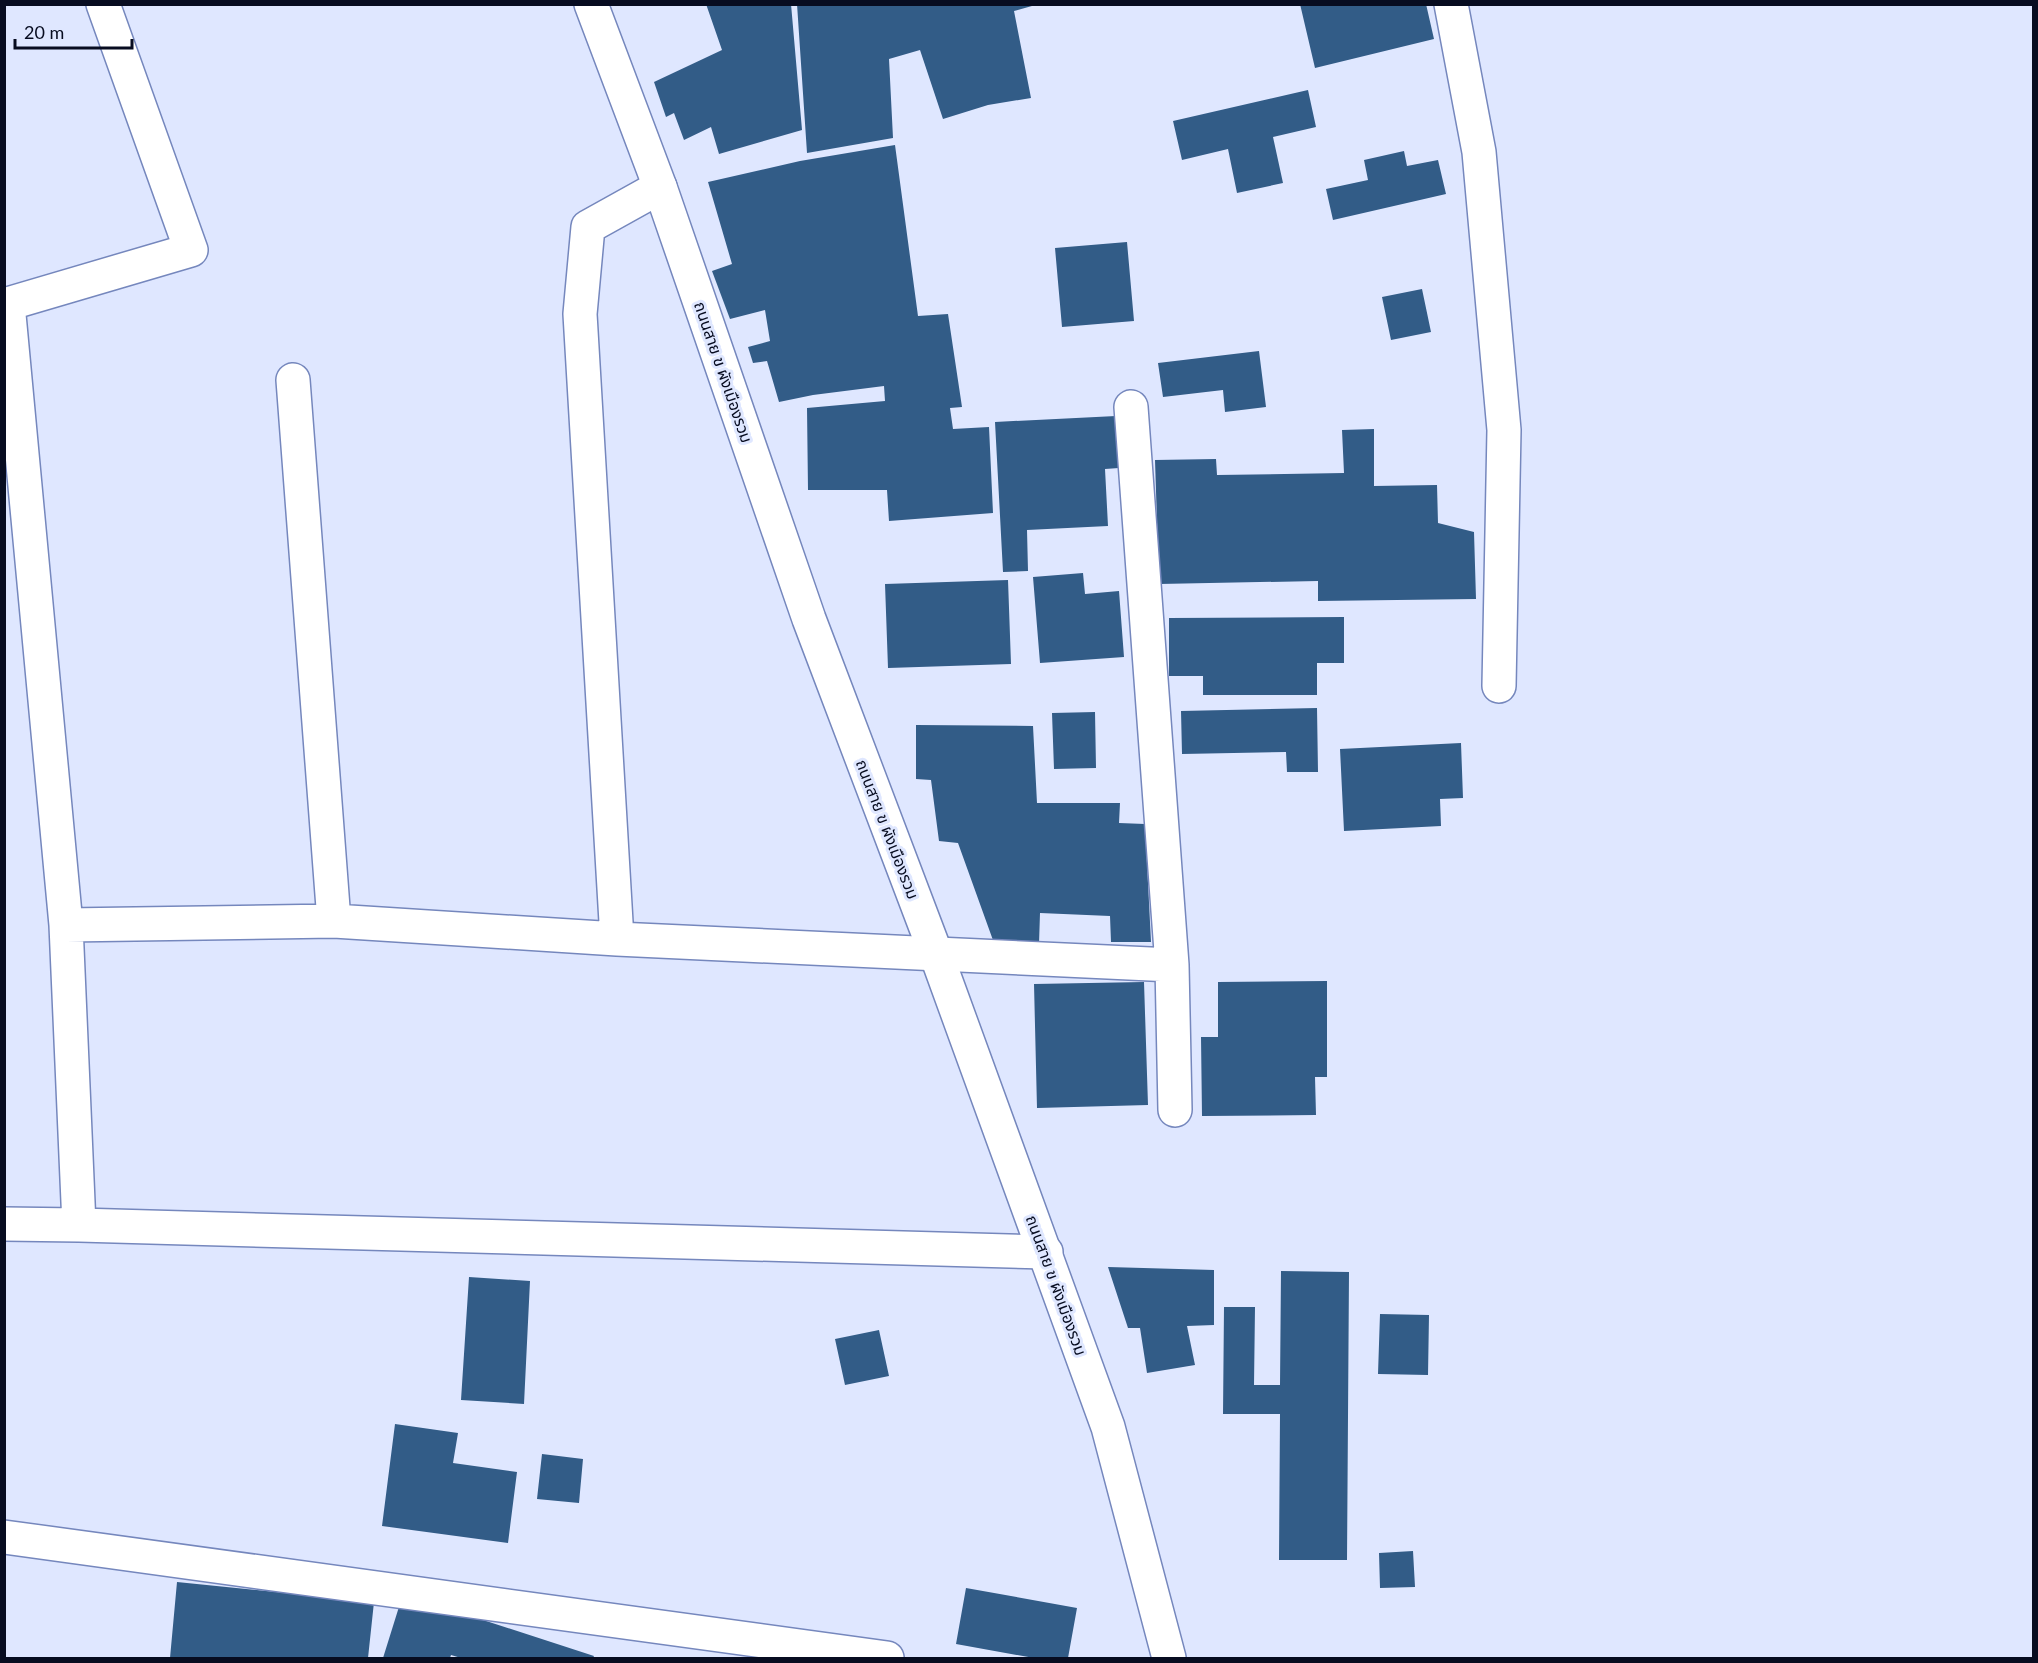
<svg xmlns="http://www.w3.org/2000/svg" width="2038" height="1663" viewBox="0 0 2038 1663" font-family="Lato,'Noto Sans Thai',sans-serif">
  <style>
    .building { fill: #325c87 }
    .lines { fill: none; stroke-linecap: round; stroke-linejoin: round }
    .minor-casing { stroke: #7587bd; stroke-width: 36 }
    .major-casing { stroke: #7587bd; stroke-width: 36 }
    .minor { stroke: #fff; stroke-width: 33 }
    .major { stroke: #fff; stroke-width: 33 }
    .labels { text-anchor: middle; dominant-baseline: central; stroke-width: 6; stroke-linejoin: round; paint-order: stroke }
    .street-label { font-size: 16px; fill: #070c20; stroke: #dfe7ff }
  </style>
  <rect width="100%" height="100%" fill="#dfe7ff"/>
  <path class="building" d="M706,4H791L802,130L719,154L711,127L684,140L674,113L666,117L654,82L722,50Z
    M797,4H1039L1014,11L1031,98L988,105L943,119L920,50L889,59L893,138L807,153Z
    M1300,4H1426L1434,39L1315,68Z
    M1308,90L1316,127L1273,137L1283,183L1237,193L1228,149L1182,160L1173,121Z
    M895,145L918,316L948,314L962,407L950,408L953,429L989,427L993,513L889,521L887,490H808L807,408L885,401L884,386L813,395L779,402L767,361L753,363L748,347L770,341L765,310L730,319L712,271L732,264L708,182L800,161Z
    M1404,151L1407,166L1438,160L1446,194L1333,220L1326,189L1368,180L1364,160Z
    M1127,242L1134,321L1062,327L1055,248Z
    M1422,289L1431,332L1391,340L1382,297Z
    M1259,351L1266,407L1225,412L1223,390L1163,397L1158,363Z
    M1116,416L1119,468L1105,469L1108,526L1027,530L1028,571L1003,572L995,422Z
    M1374,429V486L1437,485L1438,523L1474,532L1476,599L1318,601V581L1159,584L1155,460L1216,459L1217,475L1344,473L1342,430Z
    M1083,573L1085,594L1119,591L1124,657L1040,663L1033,577Z
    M1008,580L1011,664L888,668L885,584Z
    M1344,617V663H1317V695H1203V676H1169V618Z
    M1317,708L1318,772H1287L1286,752L1182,754L1181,711Z
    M1095,712L1096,768L1054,769L1052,713Z
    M916,725L1033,726L1037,803H1120L1119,823L1145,824L1151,942H1111L1110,916L1040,913L1039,944L994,943L958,843L939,841L931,780L916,779Z
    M1461,743L1463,798L1440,799L1441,826L1344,831L1340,749Z
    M1327,981V1077H1315L1316,1115L1202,1116L1201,1037H1218V982Z
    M1144,982L1148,1105L1037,1108L1034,984Z
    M1108,1267L1214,1270V1325L1187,1326L1195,1365L1147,1373L1140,1328H1128Z
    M1281,1271L1349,1272L1347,1560H1279L1280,1414H1223L1224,1307H1255L1254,1385H1280Z
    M469,1277L530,1281L524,1404L461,1400Z
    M1380,1314L1429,1315L1428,1375L1378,1374Z
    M879,1330L889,1376L845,1385L835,1339Z
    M395,1424L458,1433L453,1463L517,1472L508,1543L382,1526Z
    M542,1454L583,1459L579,1503L537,1499Z
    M1413,1551L1415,1587L1380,1588L1379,1553Z
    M177,1582L374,1602L368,1658H170Z
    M966,1588L1077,1608L1068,1658H1034L956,1644Z
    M403,1594L594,1656L593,1658H461L451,1655L450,1658H383Z"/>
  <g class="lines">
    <g class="minor-casing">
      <path id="minor" d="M1451,4L1479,152L1504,430L1499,686
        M8,304L66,925L79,1225
        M4,305L191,250L103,4
        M293,380L334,921
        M1131,407L1172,965L1175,1110
        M66,925L334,921L617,939L1172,965
        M617,939L580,314L588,227L660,187
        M4,1224L79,1225L1046,1252
        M4,1537L887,1658"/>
    </g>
    <g class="major-casing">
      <path id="major" d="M591,4L660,187L809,619L936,954L1108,1427L1169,1658"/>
    </g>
    <use href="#minor" class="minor"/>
    <use href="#major" class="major"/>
  </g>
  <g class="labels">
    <g class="street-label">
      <text transform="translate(724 372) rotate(71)">ถนนสาย ข ผังเมืองรวม</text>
      <text transform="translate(888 829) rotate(69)">ถนนสาย ข ผังเมืองรวม</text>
      <text transform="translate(1057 1285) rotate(70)">ถนนสาย ข ผังเมืองรวม</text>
    </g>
  </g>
  <rect width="2038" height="1663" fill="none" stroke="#070c20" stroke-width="12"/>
  <path d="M15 39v9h117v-9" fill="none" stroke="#070c20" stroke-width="3"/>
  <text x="24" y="39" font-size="18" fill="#070c20" stroke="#dfe7ff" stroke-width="4.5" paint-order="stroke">20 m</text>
</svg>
